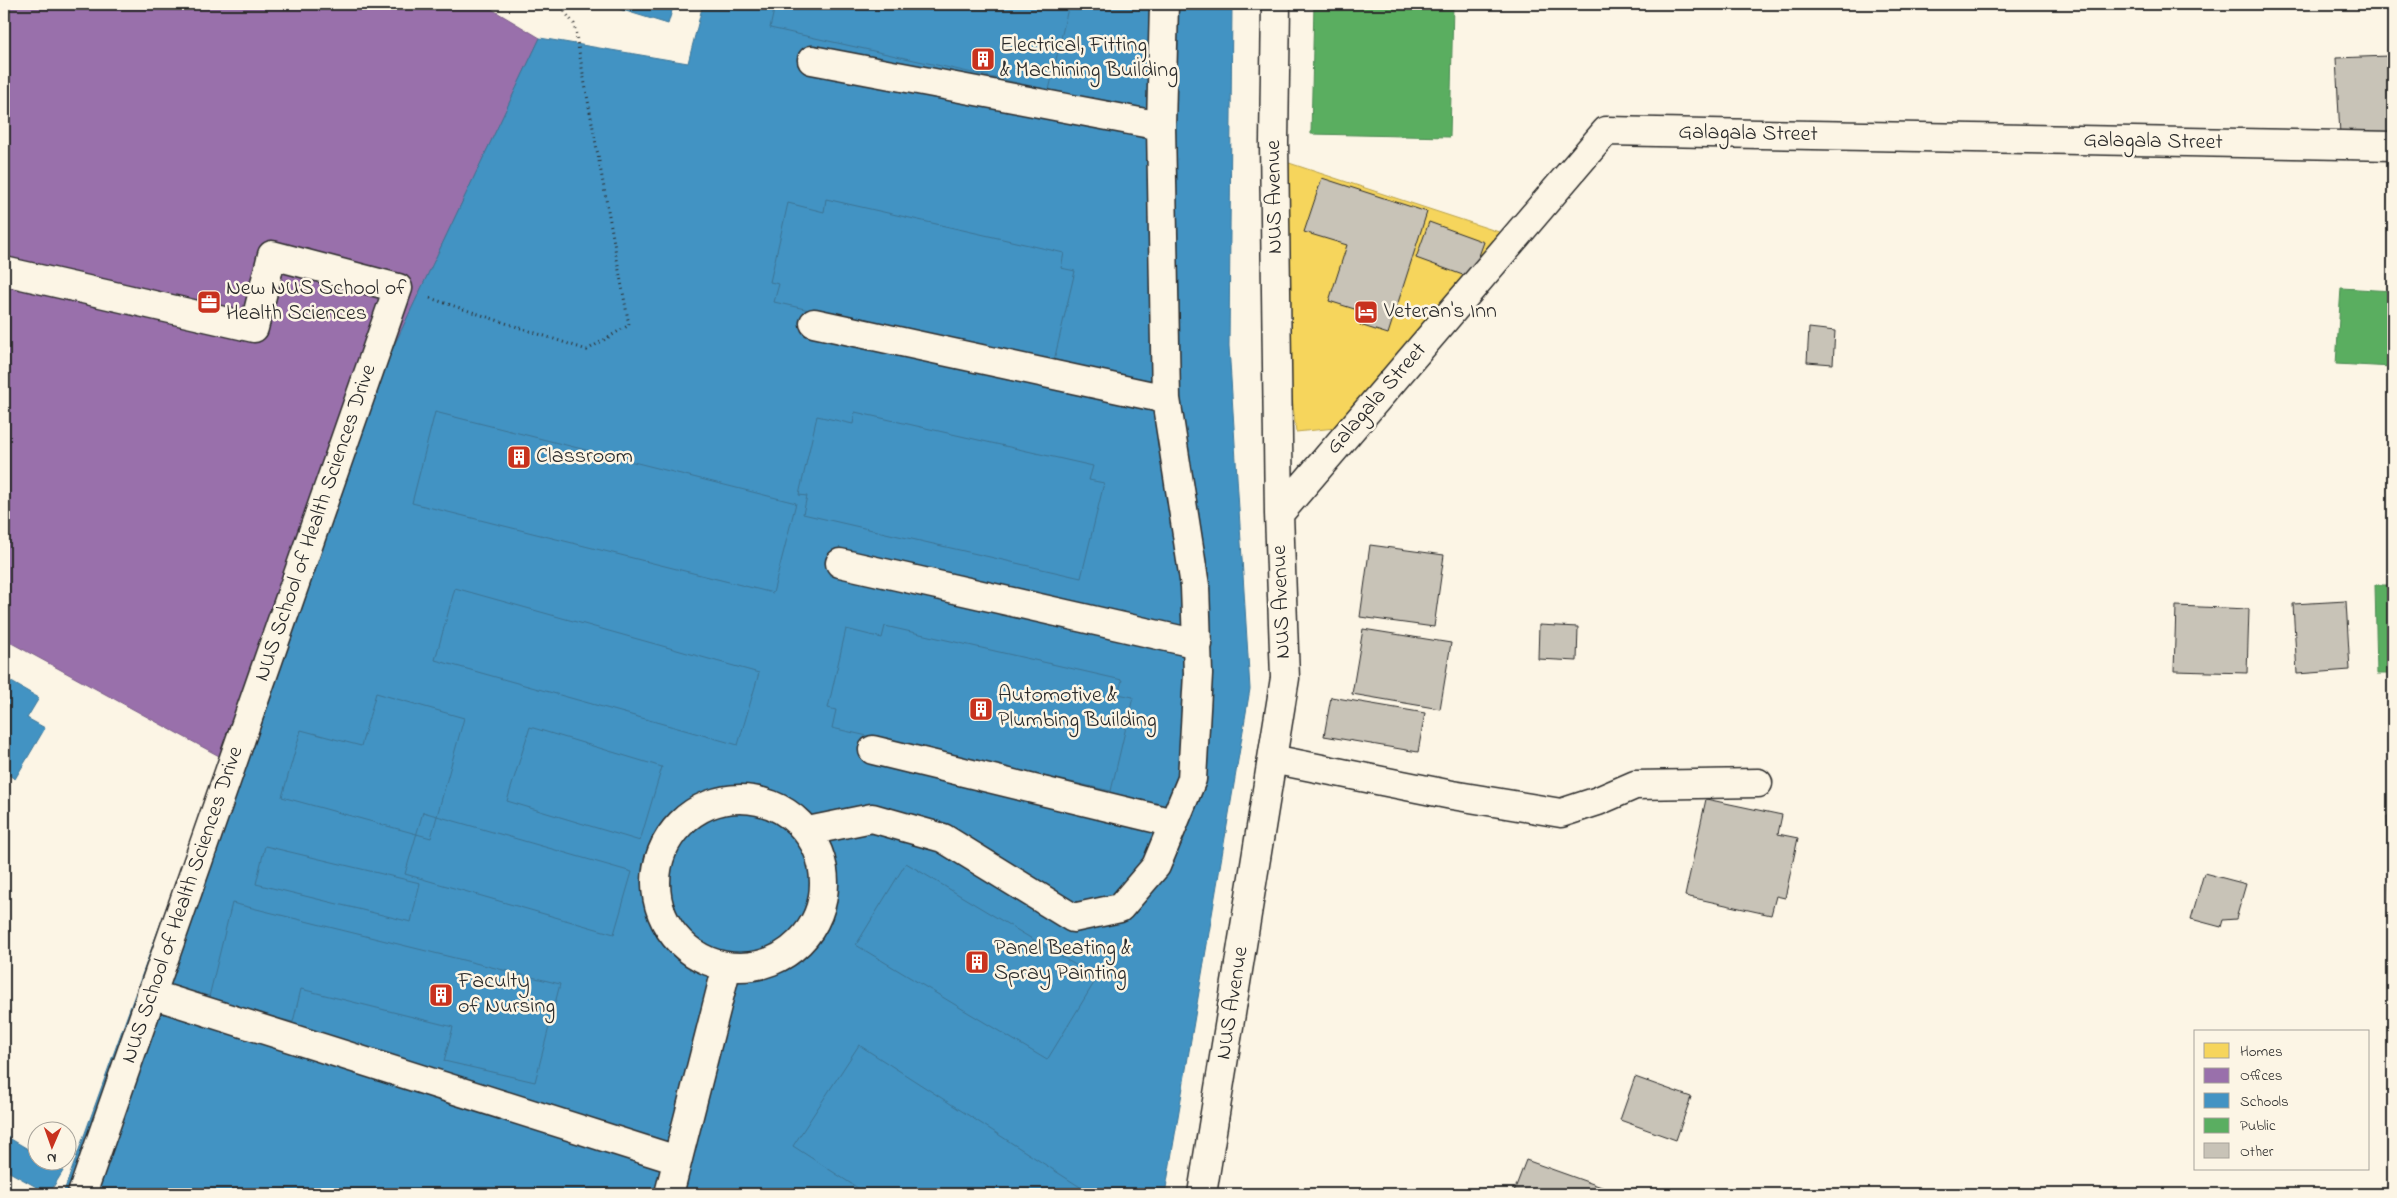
<svg xmlns="http://www.w3.org/2000/svg" width="2397" height="1198" viewBox="0 0 2397 1198" font-family="'Indie Flower',sans-serif">
  <style>
    .homes { fill: #f6d55c; stroke: #b9a24d }
    .offices { fill: #9970ab; stroke: #785b85 }
    .schools { fill: #4393c3; stroke: #3c7495 }
    .public { fill: #5aae61; stroke: #4c8751 }
    .building { fill: #c8c3b7; stroke: #2b2b2b }
    .lines { fill: none; stroke-linecap: round; stroke-linejoin: round }
    .minor-casing { stroke: #2b2b2b; stroke-width: 31 }
    .path { stroke: #2b2b2b; stroke-width: 3; stroke-dasharray: 1 4; stroke-linecap: butt }
    .minor { stroke: #fcf5e5; stroke-width: 28 }
    .labels { text-anchor: middle; dominant-baseline: central; stroke-width: 5; stroke-linejoin: round; paint-order: stroke }
    .poi-label { font-size: 22px; fill: #2b2b2b; stroke: #fcf5e5; text-anchor: start }
    .street-label { font-size: 22px; fill: #2b2b2b; stroke: #fcf5e5 }
  </style>
  <rect width="100%" height="100%" fill="#fcf5e5"/>
  <filter id="ink" filterUnits="userSpaceOnUse"><feTurbulence type="fractalNoise" baseFrequency=".02" numOctaves="2"/><feDisplacementMap in="SourceGraphic" scale="10" xChannelSelector="R" yChannelSelector="G"/><feConvolveMatrix kernelMatrix="1 2 1 2 8 2 1 2 1" color-interpolation-filters="sRGB"/></filter>
  <g filter="url(#ink)">
    <path class="homes" d="M1283,161L1508,235L1345,427L1296,432L1291,388Z"/>
    <path class="offices" d="M4,4H483L540,38L290,565L221,757L4,639Z"/>
    <path class="schools" d="M603,4H674L668,24Z
      M703,4H1232L1229,346L1250,689L1165,1194H63L290,565L540,38L688,63Z
      M767,4H1069L1049,90L770,28L774,10L766,8Z
      M826,199L1064,253L1061,268L1075,271L1053,365L774,302L779,284L770,282L788,203L824,212Z
      M435,412L796,503L773,593L412,503Z
      M855,412L1093,466L1089,480L1104,483L1081,578L803,514L807,496L799,495L817,416L853,424Z
      M455,588L759,673L738,745L435,660Z
      M885,626L1122,680L1118,694L1133,697L1111,791L832,728L836,710L828,708L846,629L882,638Z
      M8,680L39,698L27,718L45,728L15,779L4,772V687Z
      M376,693L464,718L431,838L282,797L301,730L361,746Z
      M530,727L662,767L640,841L507,801Z
      M423,812L632,872L614,934L405,874Z
      M265,846L420,883L411,922L256,884Z
      M906,863L1097,978L1047,1060L856,945Z
      M232,903L560,984L535,1082L444,1061L453,1027L301,989L293,1022L208,1001Z
      M859,1045L1091,1194H867L793,1146Z
      M4,1135L38,1155V1160H46L63,1171L49,1194L4,1169Z"/>
    <path class="public" d="M1314,4H1453L1450,137L1311,134Z
      M2341,288L2393,291V367L2336,364Z
      M2375,585H2393V674H2377Z"/>
    <path class="building" d="M2388,56L2391,133L2340,135L2336,58Z
      M1322,178L1427,212L1388,334L1360,325L1364,312L1329,301L1347,245L1304,232Z
      M1429,222L1484,242L1471,278L1416,258Z
      M1809,328L1835,331L1833,364L1807,362Z
      M1370,545L1444,555L1434,627L1360,617Z
      M2346,601L2350,670L2297,674L2293,604Z
      M2176,606L2249,609L2247,673L2174,671Z
      M1539,625L1578,627L1577,661L1538,659Z
      M1363,629L1451,643L1440,709L1352,694Z
      M1331,697L1425,713L1418,752L1324,736Z
      M1706,799L1782,815L1778,834L1798,838L1785,898L1776,896L1771,915L1685,896Z
      M2387,816H2393V905L2390,906Z
      M2204,873L2246,884L2236,919L2223,920L2221,927L2191,919Z
      M1635,1077L1691,1097L1676,1140L1620,1120Z
      M1526,1160L1610,1190L1608,1194H1513Z"/>
    <g class="lines">
      <g class="minor-casing">
        <path id="minor" d="M812,60L1161,126
          M4,271L254,328L272,255L398,288L82,1194
          M814,323L1166,399
          M1279,514L1606,131L2393,146
          M840,563L1198,644
          M873,750L1174,823
          M1272,759L1452,795L1561,813L1598,801L1635,785L1758,783
          M656 883a84 84 0 1 1 168 0a84 84 0 1 1-168 0Z
          M808,831L872,818L943,838L1073,918L1120,908L1156,866L1192,779L1198,674L1195,586L1166,399L1161,126L1164,4
          M151,994L677,1160
          M669,1194L726,970
          M1202,1194L1285,678L1279,514L1274,142L1276,4"/>
      </g>
      <path class="path" d="M430,298L587,350L629,325L574,24L559,4"/>
      <use href="#minor" class="minor"/>
    </g>
  </g>
  <defs>
    <g id="building-square" transform="scale(1.25)"><rect x="-9" y="-9" width="18" height="18" rx="4" fill="#c8321e" stroke="#fcf5e5"/><path d="M-4-6H4V6H1V3H-1V6H-4ZM-2.5-4.3h1.7v1.8h-1.7ZM.8-4.3h1.7v1.8H.8ZM-2.5-1h1.7V.8h-1.7ZM.8-1h1.7V.8H.8Z" fill="#fff"/></g>
    <g id="office-square" transform="scale(1.25)"><rect x="-9" y="-9" width="18" height="18" rx="4" fill="#c8321e" stroke="#fcf5e5"/><path d="M-6-3h4V-5.5h4V-3h4V5H-6ZM-1-4.5V-3h2v-1.5ZM-6 0V1H6V0Z" fill="#fff"/></g>
    <g id="hotel-square" transform="scale(1.25)"><rect x="-9" y="-9" width="18" height="18" rx="4" fill="#c8321e" stroke="#fcf5e5"/><path d="M-6-4.5h1.5V1H6V5H4.5V3h-9V5H-6ZM-4 0a1.8 1.8 0 1 1 3.6 0ZM.5 0V-2.5h3Q6-2.5 6 0Z" fill="#fff"/></g>
  </defs>
  <g fill-rule="evenodd">
    <use href="#building-square" x="983" y="59"/>
    <use href="#office-square" x="209" y="302"/>
    <use href="#hotel-square" x="1366" y="312"/>
    <use href="#building-square" x="519" y="457"/>
    <use href="#building-square" x="981" y="709"/>
    <use href="#building-square" x="977" y="962"/>
    <use href="#building-square" x="441" y="995"/>
  </g>
  <g class="labels">
    <g class="poi-label">
      <text x="1000" y="46">Electrical, Fitting<tspan x="1000" dy="25">&amp; Machining Building</tspan></text>
      <text x="226" y="289">New NUS School of<tspan x="226" dy="25">Health Sciences</tspan></text>
      <text x="1384" y="312">Veteran's Inn</text>
      <text x="536" y="457">Classroom</text>
      <text x="998" y="696">Automotive &amp;<tspan x="998" dy="25">Plumbing Building</tspan></text>
      <text x="994" y="949">Panel Beating &amp;<tspan x="994" dy="25">Spray Painting</tspan></text>
      <text x="458" y="982">Faculty<tspan x="458" dy="25">of Nursing</tspan></text>
    </g>
    <g class="street-label">
      <text transform="translate(1748 134) rotate(1)">Galagala Street</text>
      <text transform="translate(2153 142) rotate(1)">Galagala Street</text>
      <text transform="translate(1275 197) rotate(-91)">NUS Avenue</text>
      <text transform="translate(1377 399) rotate(-49)">Galagala Street</text>
      <text transform="translate(316 523) rotate(-71)">NUS School of Health Sciences Drive</text>
      <text transform="translate(1282 602) rotate(-92)">NUS Avenue</text>
      <text transform="translate(183 905) rotate(-71)">NUS School of Health Sciences Drive</text>
      <text transform="translate(1233 1003) rotate(-81)">NUS Avenue</text>
    </g>
  </g>
  <rect width="2397" height="1198" fill="none" stroke="#fcf5e5" stroke-width="20"/>
  <rect x="10" y="10" width="2377" height="1178" fill="none" stroke="#2b2b2b" stroke-width="2" filter="url(#ink)"/>
  <rect x="2194" y="1030" width="175" height="140" fill="#fcf5e5" stroke="#a8a49b"/>
  <rect x="2204" y="1043" width="25" height="15" fill="#f6d55c" stroke="#a8a49b"/>
  <text x="2240" y="1056" font-size="15" fill="#2b2b2b">Homes</text>
  <rect x="2204" y="1068" width="25" height="15" fill="#9970ab" stroke="#a8a49b"/>
  <text x="2240" y="1080" font-size="15" fill="#2b2b2b">Offices</text>
  <rect x="2204" y="1093" width="25" height="15" fill="#4393c3" stroke="#a8a49b"/>
  <text x="2240" y="1106" font-size="15" fill="#2b2b2b">Schools</text>
  <rect x="2204" y="1118" width="25" height="15" fill="#5aae61" stroke="#a8a49b"/>
  <text x="2240" y="1130" font-size="15" fill="#2b2b2b">Public</text>
  <rect x="2204" y="1143" width="25" height="15" fill="#c8c3b7" stroke="#a8a49b"/>
  <text x="2240" y="1156" font-size="15" fill="#2b2b2b">Other</text>
  <g transform="translate(52 1146) rotate(182)"><circle r="24" fill="#fcf5e5" stroke="#a8a49b"/>
  <path d="M0-4L9 19L0 12L-9 19Z" fill="#c8321e"/>
  <text y="-8" font-size="14" font-weight="bold" text-anchor="middle" fill="#2b2b2b">N</text>
  </g>
</svg>
